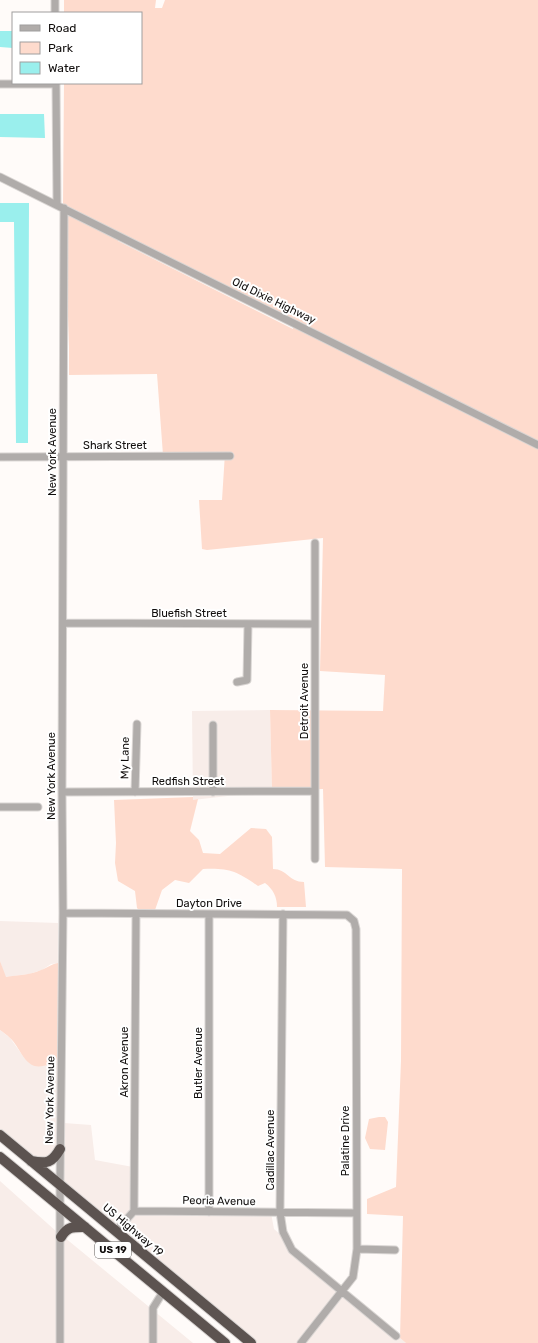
<svg xmlns="http://www.w3.org/2000/svg" width="538" height="1343" viewBox="0 0 538 1343" font-family="Rubik,sans-serif">
  <style>
    .built { fill: #f8ede9 }
    .green { fill: #fedbcd }
    .water { fill: #9aefed }
    .lines { fill: none; stroke-linecap: round; stroke-linejoin: round }
    .minor-casing { stroke: #d9d5d3; stroke-width: 9 }
    .highway-casing { stroke: #d9d5d3; stroke-width: 12 }
    .minor { stroke: #b0acaa; stroke-width: 7 }
    .highway { stroke: #5c5350; stroke-width: 10 }
    .labels { text-anchor: middle; dominant-baseline: central; stroke-width: 4; stroke-linejoin: round; paint-order: stroke }
    .shield { fill: #fff; stroke: #585655; stroke-width: 1 }
    .shield-label { font-size: 10px; font-weight: bold; fill: #100d0c }
    .street-label { font-size: 11px; fill: #100d0c; stroke: #fff }
  </style>
  <rect width="100%" height="100%" fill="#fffbf9"/>
  <path class="built" d="M270,710L272,791L193,800L192,711Z
    M0,921L58,923L57,1148L47,1159L33,1158L0,1131V1030L10,1038L23,1056L58,963L51,964L42,970L29,974L5,977L0,961Z
    M64,1123L91,1125L95,1160L133,1167L132,1213H271L274,1229L406,1343H256L63,1183Z
    M0,1181L57,1232L56,1238L57,1239V1343H0Z
    M64,1237L193,1343H64Z"/>
  <path class="green" d="M64,0H156L155,8H162L165,0H538V441L63,204L64,83H141V13H64Z
    M67,213L119,239L118,241L293,329V326L538,448V1343H406L400,1338L403,1216L367,1214V1199L396,1187L401,1061L402,869L325,867L323,789L272,791L270,710L383,711L385,675L320,671L323,538L207,550L202,549L199,500H222L225,453L163,455L157,374L69,375V347L67,286Z
    M193,797V800L198,799L190,831L199,840L203,853L220,854L251,828L266,829L272,837L273,869C287,869 289,882 304,882L306,907H277C277,897 273,889 265,883L258,886C236,871 230,868 203,869L189,883L175,880L162,890L155,910L144,916L137,908L135,891L118,881L115,863L116,843L114,800Z
    M0,961L6,977C17,975 30,975 41,970C47,968 51,964 58,963L57,1059C52,1063 49,1065 43,1066C25,1070 21,1048 10,1038C7,1035 3,1032 0,1030Z
    M379,1117H385L388,1122L385,1150L370,1149L365,1138L369,1119Z"/>
  <path class="water" d="M0,31H13V48L0,47Z
    M0,114H44L45,138L0,137Z
    M0,203H29L28,443H16L14,222H0Z"/>
  <g class="lines">
    <g class="minor-casing">
      <path id="minor" d="M55,0V13
        M56,83L57,204
        M0,84H56
        M0,177L538,445
        M0,457L230,456
        M315,543V859
        M63,623L315,624
        M237,682L247,680L248,624
        M213,725V792
        M62,792L315,791
        M135,792L137,724
        M0,807H38
        M63,913L347,915L354,921L356,929L357,1249L353,1277L301,1343
        M283,914L280,1212L283,1232L292,1250L396,1336
        M134,1211L136,914
        M209,1212V914
        M116,1231L134,1211L356,1213
        M357,1249L395,1250
        M60,1343V1185L63,913L62,792L64,208
        M153,1343V1308L163,1292"/>
    </g>
    <g class="highway-casing">
      <path id="highway" d="M0,1135L251,1343
        M0,1157L225,1343
        M31,1161C47,1164 52,1163 60,1149
        M61,1237C68,1226 73,1227 85,1227"/>
    </g>
    <use href="#minor" class="minor"/>
    <use href="#highway" class="highway"/>
  </g>
  <g class="labels">
    <rect class="shield" x="95" y="1242" width="36" height="16" rx="3"/>
    <g class="shield-label">
      <text x="113" y="1250">US 19</text>
    </g>
    <g class="street-label">
      <text transform="translate(274 301) rotate(26)">Old Dixie Highway</text>
      <text x="115" y="445">Shark Street</text>
      <text transform="translate(52 452) rotate(-90)">New York Avenue</text>
      <text x="189" y="613">Bluefish Street</text>
      <text transform="translate(304 701) rotate(-90)">Detroit Avenue</text>
      <text transform="translate(125 758) rotate(-89)">My Lane</text>
      <text transform="translate(51 776) rotate(-90)">New York Avenue</text>
      <text x="188" y="781">Redfish Street</text>
      <text x="209" y="903">Dayton Drive</text>
      <text transform="translate(124 1062) rotate(-90)">Akron Avenue</text>
      <text transform="translate(198 1063) rotate(-90)">Butler Avenue</text>
      <text transform="translate(50 1100) rotate(-89)">New York Avenue</text>
      <text transform="translate(345 1141) rotate(-90)">Palatine Drive</text>
      <text transform="translate(270 1150) rotate(-90)">Cadillac Avenue</text>
      <text transform="translate(219 1201) rotate(1)">Peoria Avenue</text>
      <text transform="translate(133 1230) rotate(40)">US Highway 19</text>
    </g>
  </g>
  <rect x="12" y="12" width="130" height="72" fill="#ffffff" stroke="#9f9e9e"/>
  <rect x="20" y="25" width="20" height="6" fill="#b0acaa" stroke="#9f9e9e"/>
  <text x="48" y="32" font-size="12" fill="#100d0c">Road</text>
  <rect x="20" y="42" width="20" height="12" fill="#fedbcd" stroke="#9f9e9e"/>
  <text x="48" y="52" font-size="12" fill="#100d0c">Park</text>
  <rect x="20" y="62" width="20" height="12" fill="#9aefed" stroke="#9f9e9e"/>
  <text x="48" y="72" font-size="12" fill="#100d0c">Water</text>
</svg>
